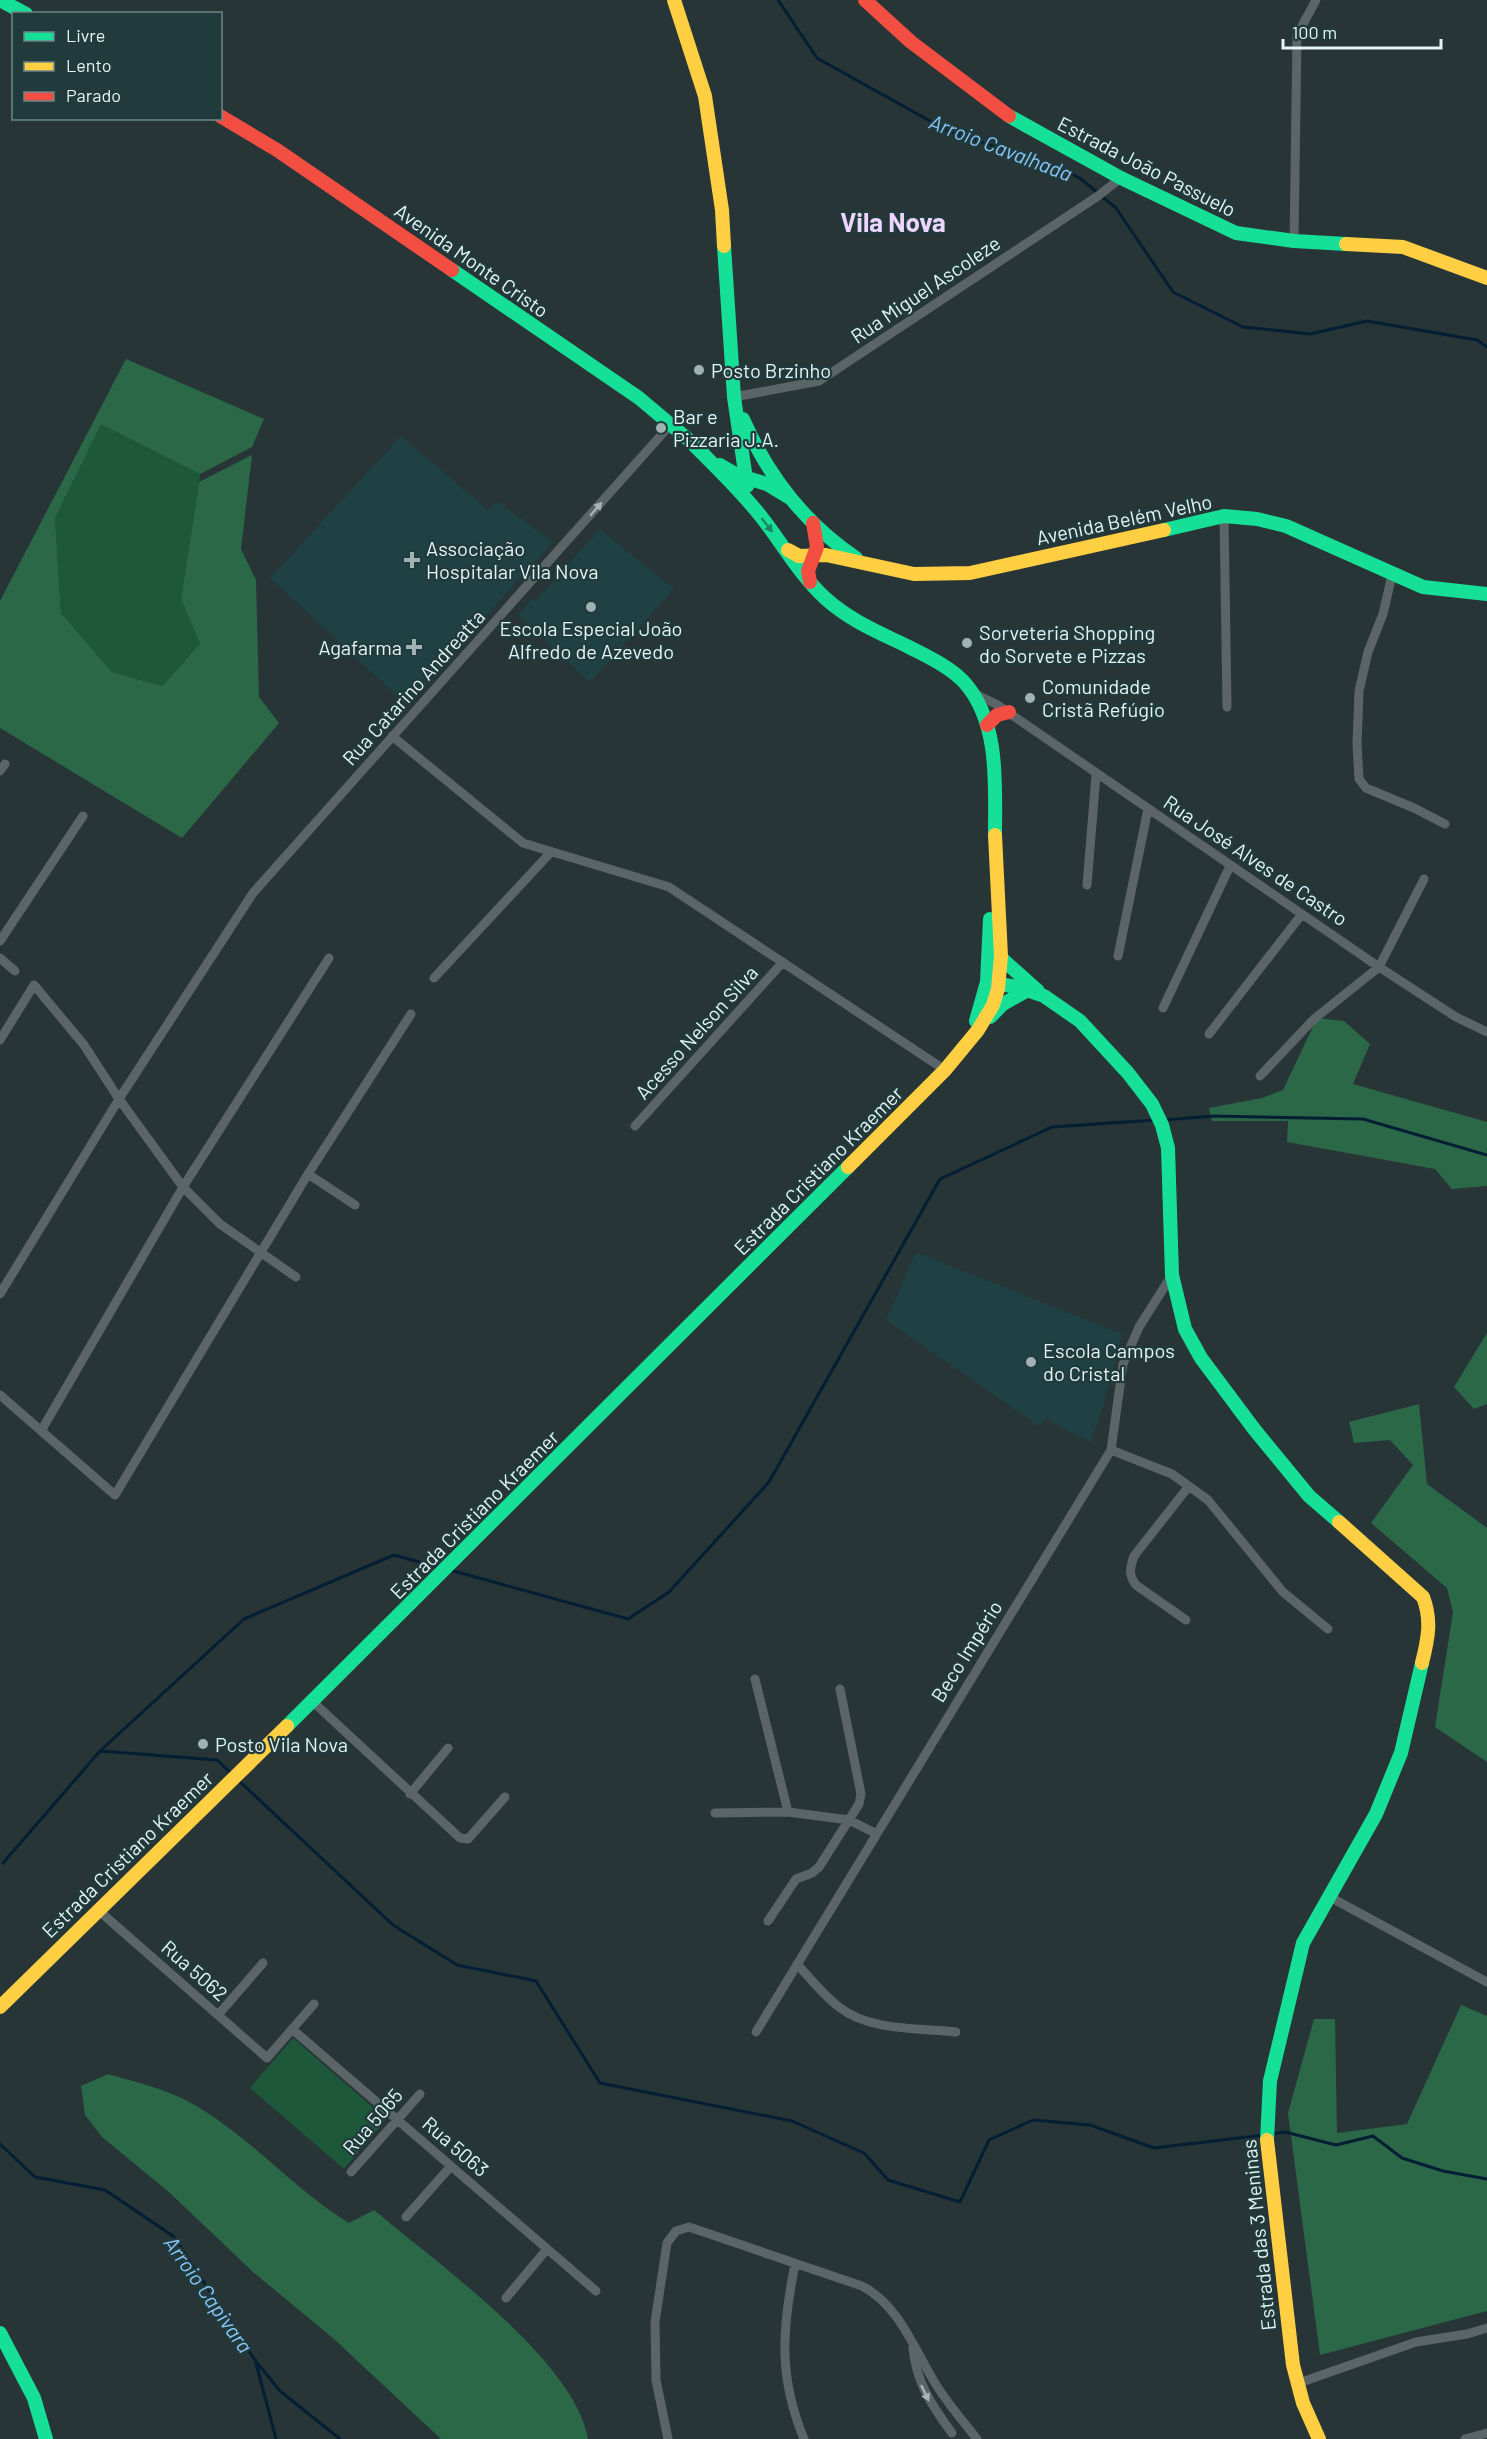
<svg xmlns="http://www.w3.org/2000/svg" width="1487" height="2439" viewBox="0 0 1487 2439" font-family="Barlow,sans-serif">
  <style>
    .built { fill: #1f4143 }
    .green { fill: #1d583a }
    .forest { fill: #2b6848 }
    .lines { fill: none; stroke-linecap: round; stroke-linejoin: round }
    .stream { stroke: #041f33; stroke-width: 3 }
    .street { stroke: #5b6567; stroke-width: 9 }
    .fast { stroke: #16e098; stroke-width: 14 }
    .slow { stroke: #ffcf43; stroke-width: 14 }
    .jam { stroke: #f24e42; stroke-width: 14 }
    .oneway { fill: #a7b4b5 }
    .oneway2 { fill: #1c8566 }
    .poi-dot { fill: #a2b1b2; stroke: #213b3d; stroke-width: 2 }
    .labels { text-anchor: middle; dominant-baseline: central; stroke-width: 4.5; stroke-linejoin: round; paint-order: stroke }
    .street-label { font-size: 20px; fill: #e5f4f5; stroke: #213b3d }
    .poi-label { font-size: 20px; fill: #e5f4f5; stroke: #213b3d; text-anchor: start }
    .water-label { font-size: 21px; font-style: italic; fill: #89c6fa; stroke: #213b3d }
    .district-label { font-size: 26px; font-weight: bold; fill: #edd5fd; stroke: #213b3d }
  </style>
  <rect width="100%" height="100%" fill="#273537"/>
  <path class="built" d="M401,436L488,510L497,501L553,542L406,704L270,578Z
    M600,529L674,589L590,682L518,615L532,599L536,600Z
    M916,1252L1122,1334L1103,1407L1090,1442L1045,1419L1039,1426L886,1320Z"/>
  <path class="green" d="M101,423L200,474L181,599L200,644L162,686L112,672L61,613L55,518Z
    M293,2038L386,2119L344,2169L250,2088Z"/>
  <path class="forest" d="M126,359L264,419L252,447L200,474L101,424L55,518L61,613L112,672L162,686L200,644L181,599L199,482L252,455L241,549L256,580L259,697L279,723L182,838L0,728V601Z
    M1317,1018L1344,1021L1370,1044L1353,1084L1487,1122V1186L1452,1189L1435,1169L1287,1142L1288,1121H1212L1209,1108L1262,1098L1283,1090Z
    M1487,1333V1404L1474,1409L1454,1387Z
    M1419,1404L1427,1484L1487,1528V1762L1435,1727L1453,1612L1447,1588L1371,1523L1413,1465L1390,1440L1354,1443L1349,1422Z
    M1461,2005L1487,2016V2311L1320,2355L1288,2113L1314,2019H1335L1337,2133L1407,2124Z
    M108,2074C136,2082 166,2089 191,2103C250,2136 293,2189 349,2223L374,2210C434,2261 575,2360 588,2439H441L334,2339L253,2272L170,2193L102,2137L85,2115L81,2086Z"/>
  <g class="lines">
    <path class="stream" d="M778,0L817,58L948,131L1067,171L1081,179L1116,208L1173,292L1243,327L1310,334L1367,321L1477,340L1487,347
      M1164,1120L1213,1116L1363,1119L1487,1155
      M450,1570L628,1619L669,1592L769,1482L940,1179L1052,1127L1155,1120
      M100,1751L217,1760L232,1774
      M237,1779L393,1925L457,1965L536,1981L600,2083L792,2121L864,2153L888,2180L960,2202L989,2140L1033,2120L1090,2125L1154,2148L1264,2135
      M3,1863L100,1751L244,1619L394,1555L441,1568
      M1270,2134L1285,2132L1336,2145L1373,2136L1402,2158L1443,2171L1487,2179
      M0,2144L35,2177L105,2190L173,2236L255,2360L280,2391L340,2439
      M256,2363L276,2439"/>
    <path class="street" d="M1294,241L1297,35L1316,0
      M734,397L819,381L1098,196L1121,178
      M1224,516L1227,707
      M1392,575L1383,614L1368,652L1359,691L1357,744L1359,779L1366,788L1414,808L1445,824
      M973,693L996,704L1379,967L1456,1017L1487,1032
      M392,736L523,843L669,887L945,1070
      M0,771L5,764
      M1087,885L1096,775
      M0,941L83,816
      M1118,956L1148,809
      M0,958L15,971
      M434,978L551,852
      M1163,1008L1230,866
      M1209,1034L1302,914
      M0,1040L34,985L84,1045L119,1099L183,1187L220,1224L296,1277
      M1260,1076L1314,1019L1379,967L1424,879
      M635,1126L783,962
      M308,1174L355,1205
      M0,1294L119,1099L253,893L671,424
      M0,1395L115,1495L308,1174L411,1014
      M41,1431L183,1187L329,958
      M1111,1450L1172,1474L1208,1500L1283,1592L1328,1629
      M1186,1620L1136,1585C1128,1574 1130,1568 1134,1556L1189,1486
      M755,1679L788,1812
      M312,1701L460,1838L468,1839L505,1797
      M410,1794L448,1748
      M715,1813L788,1812L849,1820L875,1833
      M1328,1896L1487,1982
      M98,1910L267,2058L314,2004
      M768,1921L796,1879L812,1873L819,1867L859,1804L861,1794L840,1689
      M797,1964C810,1978 823,1995 839,2007C869,2031 919,2028 956,2032
      M218,2015L263,1963
      M292,2029L596,2291
      M756,2032L1111,1450L1123,1364L1139,1327L1172,1275
      M351,2172L420,2094
      M406,2217L451,2166
      M795,2264C782,2329 778,2376 804,2439
      M506,2298L547,2249
      M913,2348C916,2382 932,2406 952,2433
      M1296,2384L1416,2342L1467,2334L1487,2328
      M668,2439L656,2380L655,2322L667,2243L676,2231L689,2227L862,2286C899,2305 914,2349 935,2383C947,2403 963,2421 977,2439
      M1465,2439L1487,2433"/>
    <path class="fast" d="M0,0L26,14
      M1009,116L1121,178L1236,233L1294,241L1346,244
      M724,246L734,397L747,486
      M452,270L639,398L702,451
      M743,419C768,476 804,523 856,558
      M695,446C719,470 743,493 763,519C783,545 800,575 825,598C849,620 878,632 907,646C926,656 949,666 964,682C1000,722 995,785 995,835
      M720,465L737,475L767,484L790,498
      M1164,530L1224,516L1257,519L1286,526L1423,587L1487,594
      M1000,957L1038,991
      M987,982L1018,987L1044,996L1080,1021L1128,1073L1152,1104L1162,1125L1168,1148L1172,1275L1185,1329L1201,1358L1254,1429L1309,1496L1339,1522
      M990,1017L1003,1004L1028,990
      M976,1021L987,982L990,919
      M287,1726L848,1167
      M1267,2140L1270,2081L1303,1943L1376,1814L1401,1753L1422,1663
      M0,2333L34,2398L46,2439"/>
    <path class="slow" d="M674,0L705,96L722,210L724,246
      M1346,244L1403,247L1487,278
      M788,550L799,556L826,555L914,574L970,573L1164,530
      M848,1167L945,1070L978,1030L993,1005L998,989L1001,956L995,835
      M1339,1522L1423,1597C1432,1620 1428,1639 1422,1663
      M0,2007L287,1726
      M1267,2140L1293,2365L1303,2403L1319,2439"/>
    <path class="jam" d="M865,0L911,42L1009,116
      M220,116L277,150L452,270
      M810,582L808,571L817,547L813,523
      M987,725L997,715L1009,712"/>
  </g>
  <defs><path id="oneway-solid" d="M-6-.8H1V-3.2L6.5 0L1 3.2V.8H-6Z" transform="scale(1.5)"/></defs>
  <g class="oneway">
    <use href="#oneway-solid" transform="translate(596 509) rotate(-49)"/>
    <use href="#oneway-solid" transform="translate(925 2393) rotate(64)"/>
  </g>
  <use class="oneway2" href="#oneway-solid" transform="translate(767 525) rotate(52)"/>
  <g class="poi-dot">
    <circle cx="699" cy="370" r="6"/>
    <circle cx="661" cy="428" r="6"/>
    <path d="M409 551h6v6h6v6h-6v6h-6v-6h-6v-6h6z"/>
    <circle cx="591" cy="607" r="6"/>
    <circle cx="967" cy="643" r="6"/>
    <path d="M411 638h6v6h6v6h-6v6h-6v-6h-6v-6h6z"/>
    <circle cx="1030" cy="698" r="6"/>
    <circle cx="1031" cy="1362" r="6"/>
    <circle cx="203" cy="1744" r="6"/>
  </g>
  <g class="labels">
    <g class="street-label">
      <text transform="translate(1147 166) rotate(27)">Estrada João Passuelo</text>
      <text transform="translate(472 260) rotate(35)">Avenida Monte Cristo</text>
      <text transform="translate(925 289) rotate(-34)">Rua Miguel Ascoleze</text>
      <text transform="translate(1124 519) rotate(-12)">Avenida Belém Velho</text>
      <text transform="translate(413 687) rotate(-48)">Rua Catarino Andreatta</text>
      <text transform="translate(1256 860) rotate(34)">Rua José Alves de Castro</text>
      <text transform="translate(696 1032) rotate(-48)">Acesso Nelson Silva</text>
      <text transform="translate(818 1170) rotate(-45)">Estrada Cristiano Kraemer</text>
      <text transform="translate(474 1514) rotate(-45)">Estrada Cristiano Kraemer</text>
      <text transform="translate(966 1651) rotate(-58)">Beco Império</text>
      <text transform="translate(127 1854) rotate(-44)">Estrada Cristiano Kraemer</text>
      <text transform="translate(195 1970) rotate(41)">Rua 5062</text>
      <text transform="translate(372 2121) rotate(-49)">Rua 5065</text>
      <text transform="translate(456 2146) rotate(41)">Rua 5063</text>
      <text transform="translate(1258 2235) rotate(-96)">Estrada das 3 Meninas</text>
    </g>
    <g class="poi-label">
      <text x="711" y="370">Posto Brzinho</text>
      <text x="673" y="416">Bar e<tspan x="673" dy="23">Pizzaria J.A.</tspan></text>
      <text x="426" y="548">Associação<tspan x="426" dy="23">Hospitalar Vila Nova</tspan></text>
      <text x="591" y="628" text-anchor="middle">Escola Especial João<tspan x="591" dy="23">Alfredo de Azevedo</tspan></text>
      <text x="979" y="632">Sorveteria Shopping<tspan x="979" dy="23">do Sorvete e Pizzas</tspan></text>
      <text x="402" y="647" text-anchor="end">Agafarma</text>
      <text x="1042" y="686">Comunidade<tspan x="1042" dy="23">Cristã Refúgio</tspan></text>
      <text x="1043" y="1350">Escola Campos<tspan x="1043" dy="23">do Cristal</tspan></text>
      <text x="215" y="1744">Posto Vila Nova</text>
    </g>
    <g class="water-label">
      <text transform="translate(1001 147) rotate(21)">Arroio Cavalhada</text>
      <text transform="translate(209 2294) rotate(55)">Arroio Capivara</text>
    </g>
    <g class="district-label">
      <text x="893" y="221">Vila Nova</text>
    </g>
  </g>
  <rect x="12" y="12" width="210" height="108" fill="#213b3d" stroke="#6f8587" stroke-width="1.5"/>
  <rect x="24" y="32" width="30" height="9" fill="#16e098" stroke="#6f8587" stroke-width="1.5"/>
  <text x="66" y="42" font-size="18" fill="#e5f4f5">Livre</text>
  <rect x="24" y="62" width="30" height="9" fill="#ffcf43" stroke="#6f8587" stroke-width="1.5"/>
  <text x="66" y="72" font-size="18" fill="#e5f4f5">Lento</text>
  <rect x="24" y="92" width="30" height="9" fill="#f24e42" stroke="#6f8587" stroke-width="1.5"/>
  <text x="66" y="102" font-size="18" fill="#e5f4f5">Parado</text>
  <path d="M1283 39v9h158v-9" fill="none" stroke="#e5f4f5" stroke-width="3"/>
  <text x="1292" y="39" font-size="18" fill="#e5f4f5" stroke="#213b3d" stroke-width="4.5" paint-order="stroke">100 m</text>
</svg>
